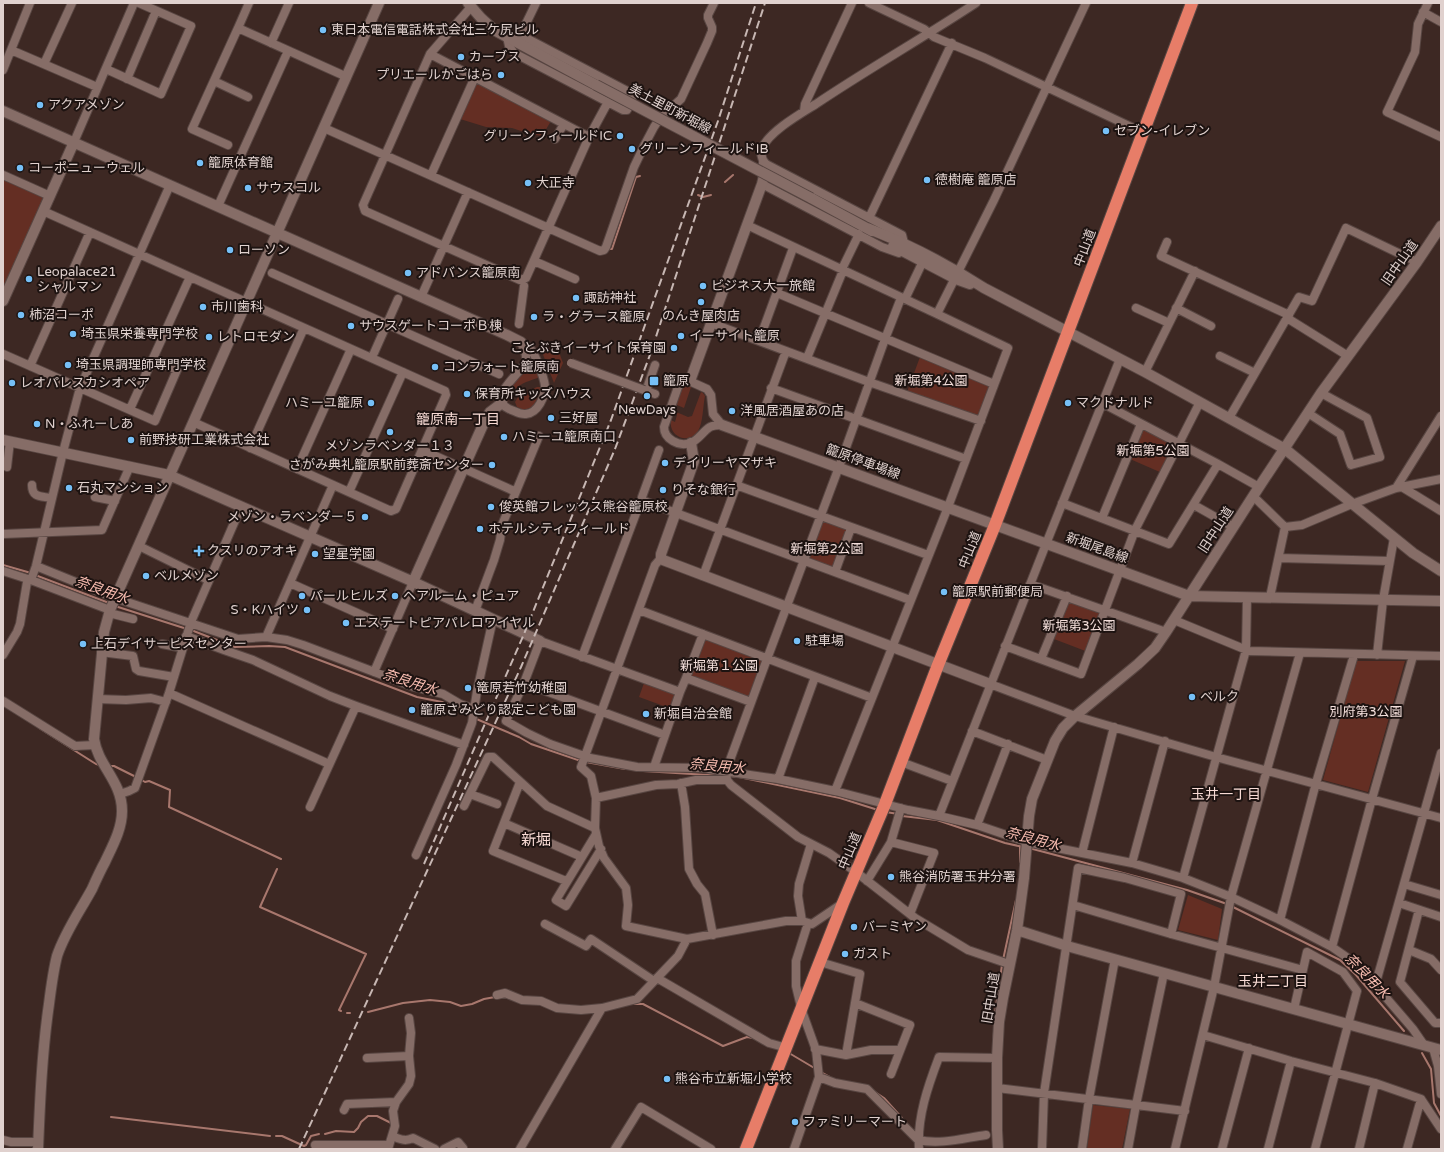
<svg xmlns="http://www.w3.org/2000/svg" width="1444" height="1152" viewBox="0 0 1444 1152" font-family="'Varela Round','Noto Sans JP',sans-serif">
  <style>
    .green { fill: #642e23 }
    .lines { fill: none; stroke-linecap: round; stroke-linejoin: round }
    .stream { stroke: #a8776d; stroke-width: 2 }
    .street-casing { stroke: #584642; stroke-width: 10 }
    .secondary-casing { stroke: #584642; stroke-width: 12 }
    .highway-casing { stroke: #584642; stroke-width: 14 }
    .street { stroke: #866d67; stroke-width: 8 }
    .secondary { stroke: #866d67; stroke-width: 10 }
    .highway { stroke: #e77d68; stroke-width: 12 }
    .rail { stroke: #c7b7b3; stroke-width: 2; stroke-dasharray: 8 4; stroke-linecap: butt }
    .street-bridge-casing { stroke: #584642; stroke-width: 10; stroke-linecap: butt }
    .secondary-bridge-casing { stroke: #584642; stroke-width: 12; stroke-linecap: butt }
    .street-bridge { stroke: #866d67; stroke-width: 8 }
    .secondary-bridge { stroke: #866d67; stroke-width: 10 }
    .poi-dot { fill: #76c0f7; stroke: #1d1311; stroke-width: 1.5 }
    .labels { text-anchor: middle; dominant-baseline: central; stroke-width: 4; stroke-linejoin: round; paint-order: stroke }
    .poi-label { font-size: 13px; fill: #e0d1ce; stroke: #1d1311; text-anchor: start }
    .street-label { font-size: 13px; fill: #e0d1ce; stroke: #1d1311 }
    .park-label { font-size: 13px; fill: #f4dfdb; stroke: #1d1311 }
    .neighbourhood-label { font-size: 14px; fill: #f7dad4; stroke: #1d1311 }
    .water-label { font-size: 14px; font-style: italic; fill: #f7bcb0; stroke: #1d1311 }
    .quarter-label { font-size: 15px; fill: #f7dad4; stroke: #1d1311 }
  </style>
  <rect width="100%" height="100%" fill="#3d2823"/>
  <path class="green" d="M479,83L551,121L542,136L530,134L512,128L486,127L460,119L475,84Z
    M3,178L42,195L43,199L3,290Z
    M547,347L559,352L563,363L554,383L542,352L543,349Z
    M920,357L988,385L990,388L979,416L976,417L907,392Z
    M535,370L538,373L540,377C521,384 516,384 507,403L506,402C503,389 522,371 535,370Z
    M684,386L691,387L684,408L677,405L676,404L682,388Z
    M537,387H540L541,390L533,407L524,410L517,407L515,402L520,394Z
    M701,392L703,393L705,396C703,405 703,424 698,431C689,445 668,437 671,420L675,422L677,415L673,413L674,411L688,417L692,416Z
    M1144,429L1174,444L1175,448L1162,473L1130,459L1142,430Z
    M825,521L845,528L847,532L835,566L832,567L811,560L810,557L822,523Z
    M1069,602L1101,612L1088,652L1054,639Z
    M707,639L762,660L763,662L750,697L690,676L704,640Z
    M1356,661H1405L1368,792L1323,780Z
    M644,683L675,694L676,697L672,709L639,697Z
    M1188,895L1222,909L1218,940L1178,930Z
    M1093,1105L1130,1109L1122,1149H1087Z"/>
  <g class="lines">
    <path class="stream" d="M725,182L733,175
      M698,195L703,197L711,195
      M610,249H612L636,177L640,176
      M3,565L31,573
      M35,575L109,603
      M115,606L187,629
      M191,630L235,647L269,646L285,647L417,697L442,702L470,716
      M474,718L519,737L531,744L581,761
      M39,728L96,764L100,765
      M586,762L625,769
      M109,766H114L136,777
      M643,771L724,776
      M729,776L739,777L840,798L878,810
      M140,779L145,782L149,781L170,790L169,807L281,859
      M886,812L898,814
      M902,816L937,820L1005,843L1023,847
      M1020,846V862
      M1029,848L1187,890L1227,904
      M277,869L260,907L366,954L339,1010L341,1011
      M1231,906L1340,960L1356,975L1404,1031
      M1003,960L1016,900
      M634,1004H643L723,1046L747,1037L753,1038
      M368,1012L403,1003L430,1000L450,1002L461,1006L472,1004L484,999L495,997
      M347,1013H350
      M993,1050L995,1013L1002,965
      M789,1053L816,1069
      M1422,1053L1431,1069L1434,1103L1441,1116
      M821,1072L830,1077
      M875,1092L884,1098L902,1118
      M111,1117L270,1136
      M325,1134L336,1131L354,1132L358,1128L361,1122L368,1116H377L391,1123
      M276,1136H282L304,1146L306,1145L311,1136L319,1134"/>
    <g class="street-casing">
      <path id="street" d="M30,3L11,50L97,87
        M249,3L238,28L347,77
        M869,3L924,29L934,37L985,58L1144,133
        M1428,3L1418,24L1415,52L1387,112L1441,137
        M471,7L430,54L363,205L365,211L520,280L526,278L589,137L608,102
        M1423,12L1441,22
        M507,37L509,46L514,53L623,110H627L633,97L631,93L528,39L519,38
        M516,39L519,38L536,3
        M271,43L289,3
        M430,54L589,137
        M44,64L72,3
        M106,69L161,94L191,26L139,3
        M3,70L11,50
        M127,79L156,11
        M214,81L248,97
        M804,111L805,104L852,3
        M324,128L600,251L604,250L606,247L634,167L645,144L654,127L660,118L681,99L707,43L712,31V27L708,18V15L714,3
        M555,139L564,124
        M74,142L134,3
        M228,145L192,129L238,28
        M3,175L50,196
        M431,175L475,77
        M762,184L882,247L899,253
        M218,206L288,51
        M43,211L445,391L446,395L396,509L391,511L193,422
        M869,218L952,43
        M747,225L937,314L994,200L1086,3
        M1167,242L1161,256L1289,315
        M902,247L904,243L902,235L764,163C762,158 760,153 762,148C770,131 800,114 816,104C868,69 923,38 976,3
        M534,261L575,279
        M272,273L499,374
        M777,293L994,384
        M421,297L468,192
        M901,298L885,339L839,467L767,659L726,771L727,780L731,785L798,837L829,853L856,872L915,918L968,950L1009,964
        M905,299L925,257
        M1136,308L1169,323
        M1176,308L1211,326
        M1287,318L1348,356
        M711,323L869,382L981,421
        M519,324L524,286
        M759,341L793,248
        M521,342C523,344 526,345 529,347C535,353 544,377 545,386C545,397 538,413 526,414C520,415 515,411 509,409C486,398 520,374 525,363C528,356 524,349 521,342Z
        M374,353L398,299
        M3,354L155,421L177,370L153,359
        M1220,356L1255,373
        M807,358L842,273V269L859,234
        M30,366L90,232
        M1145,372L1195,271
        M687,380L707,389L711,395L713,414L722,425C718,425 714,425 710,427C703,431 698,441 690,443C679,447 664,439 664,427L678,387L682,382Z
        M771,388L966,459
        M644,390L655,394
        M646,391L655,365
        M1102,403L1218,464
        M130,409L190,277
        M1308,413L1340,434L1351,465L1380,457L1367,418L1321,393
        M1229,418L1299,297L1312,301L1346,228L1417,262
        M250,448L304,328
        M422,450L514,491L515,494L502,525L500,540L494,560L475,611
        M7,467L10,441
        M297,469L351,349
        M32,485C32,498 41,496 51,498
        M736,485L928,555
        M1402,487L1441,511
        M1396,488L1441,416
        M349,492L403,372
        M515,494L539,436
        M1253,496L1285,527
        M95,497L115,501
        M642,497L659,450
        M1062,503L1169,544L1218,464L1259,487
        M1194,505L1233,527
        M1102,518L1141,424
        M3,534L102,530L130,466
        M139,546L208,580
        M661,558L655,565L581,767L591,776L596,798L595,828L599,846L604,858L626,888L628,905L626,926L687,939L786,921H802L812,924L843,903
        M1279,558L1389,561
        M36,566L115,598L238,639L266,637L287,640L303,645L414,687L443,694L460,704L474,709
        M3,571L31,580L110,610
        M835,572L851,528
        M703,576L786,351
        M290,583L393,629
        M1030,584L1166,632
        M1270,597L1285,527L1302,525L1352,504L1396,488L1441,479
        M639,610L872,698
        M109,613L133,619
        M1174,620L1249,651L1441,656
        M703,634L686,678L751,702
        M186,636L224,650L253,660L330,696L356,706L464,745
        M266,637L333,485
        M162,644L183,648
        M1005,646L1081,674L1135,530L1200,402
        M101,652L133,656L136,669L139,671L174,677
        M3,655L17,632L20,624L27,582L31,580L36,566L63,452L80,388L170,185
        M1377,655L1383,600L1394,538
        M582,657L641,500L910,600
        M1041,659L1067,596
        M374,672L413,582
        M524,683L665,735
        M990,684L1075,716L1216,757L1441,818
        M680,692L540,641L524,683L506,721L527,733L550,744L590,758L637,767L702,768L778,779L835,791L908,810L939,816L977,825L1027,842L1132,863L1183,878L1231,897L1280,920L1332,947L1358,965L1413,1029L1424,1045
        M169,693L329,764
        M97,699L126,700L151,698L166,702
        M3,701L75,746L95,745
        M972,731L1047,760
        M901,762L952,781
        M654,767L680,692L686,678
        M778,779L815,677
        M520,782L504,823L582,857
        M681,783L685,807L689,869L697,884L705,894L713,935
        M835,791L948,507L1008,348L937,314
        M120,794L129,791L135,788L169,693L191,622L241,507
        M470,794L497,804
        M596,798L656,785L678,784L696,780H727
        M464,806L488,757H493L547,806L595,828
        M310,807L356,706
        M939,816L1046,544L1120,359
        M504,823L493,851L566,881
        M977,825L1008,744
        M596,834L556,900L566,906L601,849
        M891,842L934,853L910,914
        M1082,853L1114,727
        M416,855L456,765L472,723L477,691L493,619
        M1132,863L1165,741
        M1183,878L1246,650L1247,597
        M867,881L891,842L901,808
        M1404,884L1441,895
        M1399,903L1441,917
        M1073,905L1171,934L1303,970
        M1419,910L1400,982L1435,1023H1441
        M1280,920L1316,783L1354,655
        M802,921L798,896L799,884L811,844
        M545,924L586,946L591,939L654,981
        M1332,947L1372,799L1413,656
        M1409,950L1431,959L1441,970
        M657,978L769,1043L787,1048
        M1375,986L1441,753
        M497,995L505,993L522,1000L541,1001L557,1008L581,1010L602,1008
        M855,1003L910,1025L891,1074
        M1294,1009L1307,952L1343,972L1357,991L1315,1149
        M1203,1035L1291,1061L1375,1083L1421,1099L1441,1129
        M1433,1048L1438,1066L1441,1094
        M815,1049L846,1055L860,974L820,962
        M846,1055L871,1050H900
        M367,1058L409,1056
        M819,1077L835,1083L867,1089L918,1140C941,1145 964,1138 986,1135
        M997,1088L1185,1111
        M344,1110L347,1104L396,1102
        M392,1136C400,1139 405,1142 413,1138L435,1149
        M3,1140L11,1142H38
        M315,1145H389
        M388,1149L395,1126L393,1111L396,1102L409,1084L411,1076L409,1056L411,1033L409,1018
        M444,1149L458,1142L463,1148
        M520,1149L602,1008L637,999L678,956L687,939
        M615,1149L641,1107L711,1149
        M794,1149L819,1077L816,1050L802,1011L796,986V961L808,923
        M919,1149C917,1117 928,1086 939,1057L997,1058
        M1042,1149L1044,1093L1078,868L1125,878L1181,894L1171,934
        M1082,1149L1089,1099L1115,959
        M1128,1149L1136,1105L1164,973
        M1175,1149L1214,987L1231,897L1300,653
        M1222,1149L1249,1048
        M1268,1149L1291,1061
        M1359,1149L1375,1083
        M1407,1149L1421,1099"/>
    </g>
    <g class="secondary-casing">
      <path id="secondary" d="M468,3L481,18L494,30L596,85
        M3,111L507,335L521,342
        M811,198L872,231
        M867,228C908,244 947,264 984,288L1145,372L1285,449L1413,553L1441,571
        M893,246L956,279L970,284
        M3,301L74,142
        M690,381L762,184L764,176V163
        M722,425L1189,596L1441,601
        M3,440L169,475L409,580L540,641
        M691,443L694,461L661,554V558L663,560L990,684
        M413,582L486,418L490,412L502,403
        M1017,930L1067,946L1441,1050
        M38,1149C40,1101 42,1052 49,1004C51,988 53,972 57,956C65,932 80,911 92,889C96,880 100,871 105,862C113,845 122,829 122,811C122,781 98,766 94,739L104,632L110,610L379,3
        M998,1149L997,1130V1058L999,1022L1003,998L1017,930L1024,878L1029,816L1032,799L1055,741L1063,728L1075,716L1138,664L1155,648L1166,632L1259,487L1321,393L1417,262L1441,226"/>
    </g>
    <g class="highway-casing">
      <path id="highway" d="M746,1149L843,903L885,804L938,665L995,525L1192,3"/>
    </g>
    <use href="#street" class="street"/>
    <use href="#secondary" class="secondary"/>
    <use href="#highway" class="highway"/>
    <path class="rail" d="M424,864L524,634L611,420L718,121L756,3
      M299,1149L521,667L615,449L651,352L765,3"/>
    <g class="street-bridge-casing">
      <path id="street-bridge" d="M571,363L644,390"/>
    </g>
    <g class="secondary-bridge-casing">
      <path id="secondary-bridge" d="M596,85L811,198"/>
    </g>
    <use href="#street-bridge" class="street-bridge"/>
    <use href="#secondary-bridge" class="secondary-bridge"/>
  </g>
  <g class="poi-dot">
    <circle cx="323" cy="30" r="4"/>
    <circle cx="461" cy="57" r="4"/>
    <circle cx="501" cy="75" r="4"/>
    <circle cx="40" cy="105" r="4"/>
    <circle cx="1106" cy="131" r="4"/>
    <circle cx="620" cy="136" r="4"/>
    <circle cx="632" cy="149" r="4"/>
    <circle cx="200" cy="163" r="4"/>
    <circle cx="20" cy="168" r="4"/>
    <circle cx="927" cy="180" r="4"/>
    <circle cx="528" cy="183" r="4"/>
    <circle cx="248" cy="188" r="4"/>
    <circle cx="230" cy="250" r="4"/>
    <circle cx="408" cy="273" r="4"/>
    <circle cx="29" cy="279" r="4"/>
    <circle cx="703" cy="286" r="4"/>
    <circle cx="576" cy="298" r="4"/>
    <circle cx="701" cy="302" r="4"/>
    <circle cx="203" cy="307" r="4"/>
    <circle cx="21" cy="315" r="4"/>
    <circle cx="534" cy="317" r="4"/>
    <circle cx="351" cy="326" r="4"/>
    <circle cx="73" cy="334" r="4"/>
    <circle cx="681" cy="336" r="4"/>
    <circle cx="209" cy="337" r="4"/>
    <circle cx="674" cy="348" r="4"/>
    <circle cx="68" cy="365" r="4"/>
    <circle cx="435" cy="367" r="4"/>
    <rect x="649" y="376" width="10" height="10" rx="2"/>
    <circle cx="12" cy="383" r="4"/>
    <circle cx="467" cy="394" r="4"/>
    <circle cx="647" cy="396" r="4"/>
    <circle cx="371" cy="403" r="4"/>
    <circle cx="1068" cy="403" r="4"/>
    <circle cx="732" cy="411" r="4"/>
    <circle cx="551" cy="418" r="4"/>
    <circle cx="37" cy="424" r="4"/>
    <circle cx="390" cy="432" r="4"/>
    <circle cx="504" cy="437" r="4"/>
    <circle cx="131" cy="440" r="4"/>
    <circle cx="665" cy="463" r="4"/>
    <circle cx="492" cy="465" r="4"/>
    <circle cx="69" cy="488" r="4"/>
    <circle cx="663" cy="490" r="4"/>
    <circle cx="491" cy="507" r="4"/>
    <circle cx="365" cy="517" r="4"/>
    <circle cx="480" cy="529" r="4"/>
    <path d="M197 545h4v4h4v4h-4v4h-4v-4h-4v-4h4z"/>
    <circle cx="315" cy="554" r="4"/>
    <circle cx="146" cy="576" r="4"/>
    <circle cx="944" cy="592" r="4"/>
    <circle cx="302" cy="596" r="4"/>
    <circle cx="395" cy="596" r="4"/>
    <circle cx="307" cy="610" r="4"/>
    <circle cx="346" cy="623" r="4"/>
    <circle cx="797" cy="641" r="4"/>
    <circle cx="83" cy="644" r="4"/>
    <circle cx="468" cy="688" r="4"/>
    <circle cx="1192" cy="697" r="4"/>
    <circle cx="412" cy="710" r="4"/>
    <circle cx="646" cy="714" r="4"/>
    <circle cx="891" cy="877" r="4"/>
    <circle cx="854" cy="927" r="4"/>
    <circle cx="845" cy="954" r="4"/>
    <circle cx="667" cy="1079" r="4"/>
    <circle cx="795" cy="1122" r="4"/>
  </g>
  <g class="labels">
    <g class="poi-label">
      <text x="331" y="30">東日本電信電話株式会社三ケ尻ビル</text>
      <text x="469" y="57">カーブス</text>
      <text x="493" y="75" text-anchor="end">プリエールかごはら</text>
      <text x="48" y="105">アクアメゾン</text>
      <text x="1114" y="131">セブン-イレブン</text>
      <text x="612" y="136" text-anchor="end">グリーンフィールドIC</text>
      <text x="640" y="149">グリーンフィールドIB</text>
      <text x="208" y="163">籠原体育館</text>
      <text x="28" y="168">コーポニューウェル</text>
      <text x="935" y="180">徳樹庵 籠原店</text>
      <text x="536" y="183">大正寺</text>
      <text x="256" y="188">サウスコル</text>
      <text x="238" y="250">ローソン</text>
      <text x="37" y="272">Leopalace21<tspan x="37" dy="15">シャルマン</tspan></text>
      <text x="416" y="273">アドバンス籠原南</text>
      <text x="711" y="286">ビジネス大一旅館</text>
      <text x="584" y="298">諏訪神社</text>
      <text x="211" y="307">市川歯科</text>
      <text x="29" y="315">柿沼コーポ</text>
      <text x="701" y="316" text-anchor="middle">のんき屋肉店</text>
      <text x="542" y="317">ラ・グラース籠原</text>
      <text x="359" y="326">サウスゲートコーポＢ棟</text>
      <text x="81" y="334">埼玉県栄養専門学校</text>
      <text x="689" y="336">イーサイト籠原</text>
      <text x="217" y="337">レトロモダン</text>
      <text x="666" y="348" text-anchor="end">ことぶきイーサイト保育園</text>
      <text x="76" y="365">埼玉県調理師専門学校</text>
      <text x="443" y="367">コンフォート籠原南</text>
      <text x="663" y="381">籠原</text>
      <text x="20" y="383">レオパレスカシオペア</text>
      <text x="475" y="394">保育所キッズハウス</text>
      <text x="363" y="403" text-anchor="end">ハミーユ籠原</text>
      <text x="1076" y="403">マクドナルド</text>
      <text x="647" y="410" text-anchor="middle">NewDays</text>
      <text x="740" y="411">洋風居酒屋あの店</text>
      <text x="559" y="418">三好屋</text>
      <text x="45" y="424">N・ふれーしあ</text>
      <text x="512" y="437">ハミーユ籠原南口</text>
      <text x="139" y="440">前野技研工業株式会社</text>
      <text x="390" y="446" text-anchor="middle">メゾンラベンダー１３</text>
      <text x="673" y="463">デイリーヤマザキ</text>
      <text x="484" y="465" text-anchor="end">さがみ典礼籠原駅前葬斎センター</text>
      <text x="77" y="488">石丸マンション</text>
      <text x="671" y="490">りそな銀行</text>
      <text x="499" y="507">俊英館フレックス熊谷籠原校</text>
      <text x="357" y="517" text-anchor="end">メゾン・ラベンダー５</text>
      <text x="488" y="529">ホテルシティフィールド</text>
      <text x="207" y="551">クスリのアオキ</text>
      <text x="323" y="554">望星学園</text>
      <text x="154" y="576">ベルメゾン</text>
      <text x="952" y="592">籠原駅前郵便局</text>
      <text x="310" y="596">パールヒルズ</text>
      <text x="403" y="596">ヘアルーム・ピュア</text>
      <text x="299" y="610" text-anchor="end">S・Kハイツ</text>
      <text x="354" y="623">エステートピアパレロワイヤル</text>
      <text x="805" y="641">駐車場</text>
      <text x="91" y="644">上石デイサービスセンター</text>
      <text x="476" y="688">篭原若竹幼稚園</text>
      <text x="1200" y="697">ベルク</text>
      <text x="420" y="710">籠原さみどり認定こども園</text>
      <text x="654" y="714">新堀自治会館</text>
      <text x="899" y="877">熊谷消防署玉井分署</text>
      <text x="862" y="927">バーミヤン</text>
      <text x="853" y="954">ガスト</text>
      <text x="675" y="1079">熊谷市立新堀小学校</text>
      <text x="803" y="1122">ファミリーマート</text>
    </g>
    <g class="street-label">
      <text transform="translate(670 109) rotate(28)">美土里町新堀線</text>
      <text transform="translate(1085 248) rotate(-69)">中山道</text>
      <text transform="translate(1400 263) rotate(-55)">旧中山道</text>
      <text transform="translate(863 462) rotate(20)">籠原停車場線</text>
      <text transform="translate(1216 530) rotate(-57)">旧中山道</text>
      <text transform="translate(1097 548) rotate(20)">新堀尾島線</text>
      <text transform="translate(970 550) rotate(-68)">中山道</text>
      <text transform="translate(850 851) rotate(-67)">中山道</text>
      <text transform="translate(991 998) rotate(-81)">旧中山道</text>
    </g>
    <g class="park-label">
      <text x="931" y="381">新堀第4公園</text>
      <text x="1153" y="451">新堀第5公園</text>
      <text x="827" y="549">新堀第2公園</text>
      <text x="1079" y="626">新堀第3公園</text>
      <text x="719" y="666">新堀第１公園</text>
      <text x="1366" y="712">別府第3公園</text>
    </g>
    <g class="neighbourhood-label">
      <text x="458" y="419">籠原南一丁目</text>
      <text x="1226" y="794">玉井一丁目</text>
      <text x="1273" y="981">玉井二丁目</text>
    </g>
    <g class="water-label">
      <text transform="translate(102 590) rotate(20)">奈良用水</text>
      <text transform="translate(410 682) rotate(18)">奈良用水</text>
      <text transform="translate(717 766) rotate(5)">奈良用水</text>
      <text transform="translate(1033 839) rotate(15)">奈良用水</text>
      <text transform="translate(1367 976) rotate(46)">奈良用水</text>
    </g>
    <g class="quarter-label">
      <text x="536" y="840">新堀</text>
    </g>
  </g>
  <rect width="1444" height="1152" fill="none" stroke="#e0d1ce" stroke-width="8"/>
</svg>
